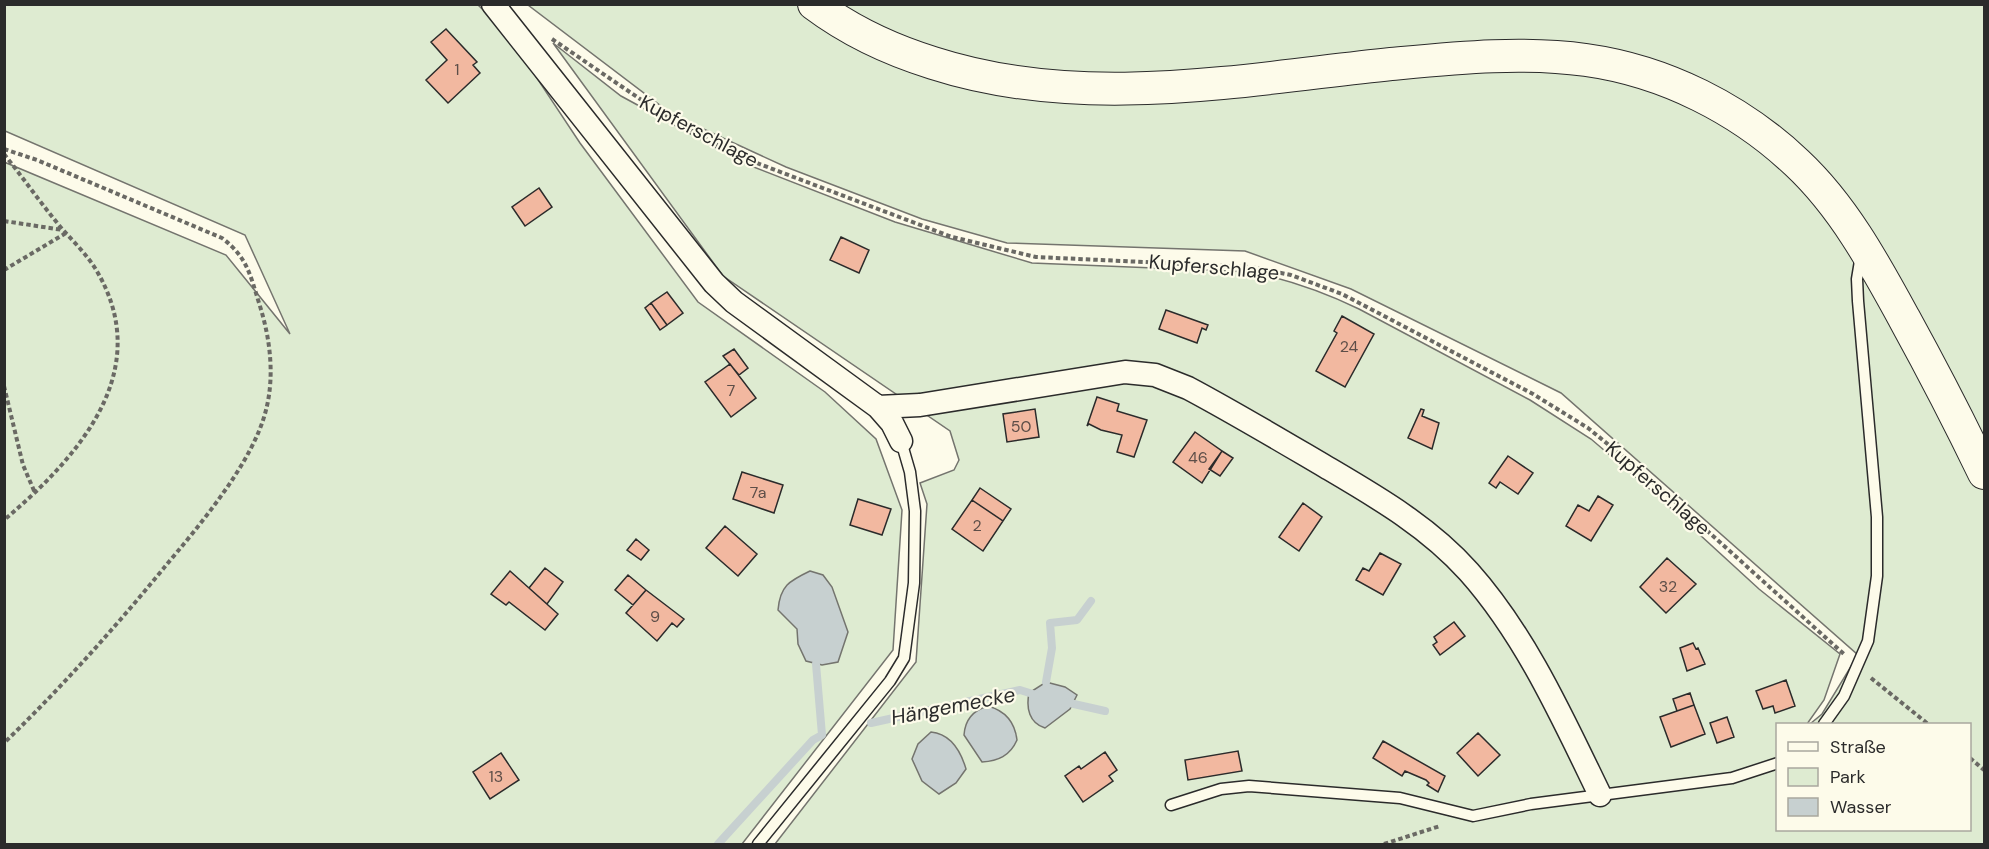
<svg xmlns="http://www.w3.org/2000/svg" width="1989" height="849" viewBox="0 0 1989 849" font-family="'DM Sans',sans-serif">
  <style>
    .green { fill: #deebd1; stroke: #74746e; stroke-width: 1.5 }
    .water { fill: #c7d0d0; stroke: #74746e; stroke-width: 1.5 }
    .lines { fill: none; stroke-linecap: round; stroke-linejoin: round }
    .stream { stroke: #c7d0d0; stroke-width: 8 }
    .building { fill: #f2b8a0; stroke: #2b2b2b; stroke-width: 1.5 }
    .lane-casing { stroke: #2b2b2b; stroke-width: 13 }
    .street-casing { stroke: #2b2b2b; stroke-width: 25 }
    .secondary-casing { stroke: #2b2b2b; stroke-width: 34 }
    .path { stroke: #6a6964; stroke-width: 4; stroke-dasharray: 4.5 3; stroke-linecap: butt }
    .lane { stroke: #fdfbea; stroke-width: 10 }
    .street { stroke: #fdfbea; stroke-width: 22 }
    .secondary { stroke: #fdfbea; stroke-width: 32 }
    .labels { text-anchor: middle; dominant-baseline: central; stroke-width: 4.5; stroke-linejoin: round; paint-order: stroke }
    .number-label { font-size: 16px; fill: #5d4e48 }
    .street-label { font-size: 20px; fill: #2b2b2b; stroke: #fdfbea }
    .water-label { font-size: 21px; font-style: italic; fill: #2b2b2b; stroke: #fdfbea }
  </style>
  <rect width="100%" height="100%" fill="#fdfbea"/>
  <path class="green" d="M5,5H478L507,33L580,143L698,302L825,392L876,439L902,510L893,650L742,844H5L4,162L226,255L290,334L245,235L5,131Z
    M528,5H1984V844H775L916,662L927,504L920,483L954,470L959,460L950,431L723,276L553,43L621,96L746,164L895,222L1032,263L1252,272C1289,280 1324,292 1359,309L1530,400L1591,439L1652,491L1759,589L1840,654L1824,700L1807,724H1778V830H1970V724H1810L1822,714L1858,655L1561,393L1351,289L1245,251L1007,243L922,219L786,167L673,115Z"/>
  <path class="water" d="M810,571L823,575L832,587L848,632L838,662L822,665L806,661L798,644L797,629L778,610C780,586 789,581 810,571Z
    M1046,682L1065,687L1077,695L1070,709L1045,728C1029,723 1026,708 1029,693Z
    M988,706C1006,711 1015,723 1017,740C1010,756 998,761 982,762L964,735C965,720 974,710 988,706Z
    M931,732C951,734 961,752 966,769L956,783L939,794L922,781L912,759L918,744Z"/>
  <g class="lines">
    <path class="stream" d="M1046,682L1052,648L1050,623L1077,620L1091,601
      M1065,702L1105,711
      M871,723L1020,690L1036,695
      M718,844L813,740L822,735L816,664"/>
  </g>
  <path class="building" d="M446,29L477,62L473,65L480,73L448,103L426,80L447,60L431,42Z
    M539,188L552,207L525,226L512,207Z
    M841,237L869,250L859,273L830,260Z
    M667,292L683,313L667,325L651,303Z
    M651,303L667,325L660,330L645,308Z
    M1166,310L1208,325L1206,330L1202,328L1197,343L1159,329Z
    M1342,316L1374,334L1345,387L1316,371L1337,333L1334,331Z
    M734,349L748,368L739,375L723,356Z
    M730,364L756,398L731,417L705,382Z
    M1097,397L1119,404L1117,411L1147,420L1134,457L1117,452L1122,435L1101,430L1089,424L1087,426Z
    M1035,409L1039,437L1007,442L1003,414Z
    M1421,409L1424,410L1422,416L1439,423L1432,449L1408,438Z
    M1195,432L1222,451L1202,483L1173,462Z
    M1222,451L1233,458L1220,476L1209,469Z
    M1508,456L1533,473L1518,494L1500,482L1496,488L1489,483Z
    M742,472L783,485L774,513L733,499Z
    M980,488L1011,509L1003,521L972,500Z
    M1598,496L1613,505L1591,541L1566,526L1578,505L1589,511Z
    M858,499L891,509L882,535L850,525Z
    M972,500L1003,521L983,551L952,529Z
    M1303,503L1322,517L1299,551L1279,537Z
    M725,526L757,554L738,576L706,548Z
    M636,539L649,550L641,560L627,550Z
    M1380,553L1401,564L1383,595L1356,580L1363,568L1369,571Z
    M1667,558L1696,584L1666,613L1640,587Z
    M545,568L563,582L547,604L529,588Z
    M510,571L558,614L545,630L509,602L506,605L491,594Z
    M628,575L646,590L633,605L615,590Z
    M646,590L684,619L677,627L672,623L657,641L626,613Z
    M1454,622L1465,636L1440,655L1433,645L1437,642L1434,637Z
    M1693,643L1696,649L1698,648L1705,664L1687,671L1680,648Z
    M1786,680L1795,706L1775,713L1773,706L1763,709L1756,691Z
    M1690,693L1694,705L1677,711L1673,699Z
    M1694,705L1705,734L1671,747L1660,717Z
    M1727,717L1734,737L1717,743L1710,723Z
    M1478,733L1500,755L1478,776L1457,753Z
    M1383,741L1445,776L1438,792L1427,785L1429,783L1426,780L1405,771L1402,776L1373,758Z
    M1238,751L1242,771L1188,780L1185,760Z
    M1105,752L1117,770L1109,776L1113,781L1083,802L1065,776L1079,766L1081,769Z
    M501,753L519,780L490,799L473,772Z"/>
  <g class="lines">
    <g class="lane-casing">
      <path id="lane" d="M1824,724L1844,696L1868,641L1877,576V517L1858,301L1857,279L1861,255
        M1171,805L1221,789L1249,786L1400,798L1473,816L1531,804L1732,778L1778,763
        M758,844L890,681L904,658L914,583L915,511L910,472L901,441"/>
    </g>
    <g class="street-casing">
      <path id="street" d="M493,4L714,283L734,302L878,407L892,423L901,441
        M878,407L920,405L1125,372L1155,375L1188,388C1235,413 1280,440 1326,467C1377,497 1429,527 1469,572C1526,636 1563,719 1600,795"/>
    </g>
    <g class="secondary-casing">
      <path id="secondary" d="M814,4C850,31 891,50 933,63C1082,111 1239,80 1391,64C1455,58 1522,51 1586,60C1665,71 1740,109 1797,163C1843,206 1874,263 1904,318C1932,369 1959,421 1984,473"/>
    </g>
    <path class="path" d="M552,39L662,114L733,154L952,237L1036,257L1251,267L1291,275L1342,294L1533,394L1588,428L1642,472L1845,655
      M4,149L37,160L222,238C247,257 250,274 259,303C270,337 275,375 266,410C253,463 198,527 163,569C113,630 61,688 4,743
      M4,154C24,179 42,205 63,230C74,242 86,254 95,268C157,369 80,456 4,520
      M4,221L63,230
      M4,270L66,233
      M4,386L23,465L35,493
      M1871,678L1928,724
      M1970,758L1984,770
      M1384,844L1440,826"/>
    <use href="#lane" class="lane"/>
    <use href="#street" class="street"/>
    <use href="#secondary" class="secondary"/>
  </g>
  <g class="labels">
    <g class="number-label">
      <text x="457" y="69">1</text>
      <text x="1349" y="346">24</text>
      <text x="731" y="390">7</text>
      <text x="1021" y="426">50</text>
      <text x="1198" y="457">46</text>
      <text x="758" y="492">7a</text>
      <text x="977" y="525">2</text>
      <text x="1668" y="586">32</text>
      <text x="655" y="616">9</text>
      <text x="496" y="776">13</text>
    </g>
    <g class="street-label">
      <text transform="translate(699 131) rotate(28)">Kupferschlage</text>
      <text transform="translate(1214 267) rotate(5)">Kupferschlage</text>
      <text transform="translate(1658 488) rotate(41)">Kupferschlage</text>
    </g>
    <g class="water-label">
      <text transform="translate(953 706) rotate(-11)">Hängemecke</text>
    </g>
  </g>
  <rect width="1989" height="849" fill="none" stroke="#2b2b2b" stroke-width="12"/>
  <rect x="1776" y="723" width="195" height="108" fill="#fdfbea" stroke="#a9a89e" stroke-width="1.5"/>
  <rect x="1788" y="742" width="30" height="9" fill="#fdfbea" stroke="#a9a89e" stroke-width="1.5"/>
  <text x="1830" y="753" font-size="18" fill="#2b2b2b">Straße</text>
  <rect x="1788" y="768" width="30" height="18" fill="#deebd1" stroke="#a9a89e" stroke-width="1.5"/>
  <text x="1830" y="783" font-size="18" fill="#2b2b2b">Park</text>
  <rect x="1788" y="798" width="30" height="18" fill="#c7d0d0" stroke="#a9a89e" stroke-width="1.5"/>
  <text x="1830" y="813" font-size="18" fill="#2b2b2b">Wasser</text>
</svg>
